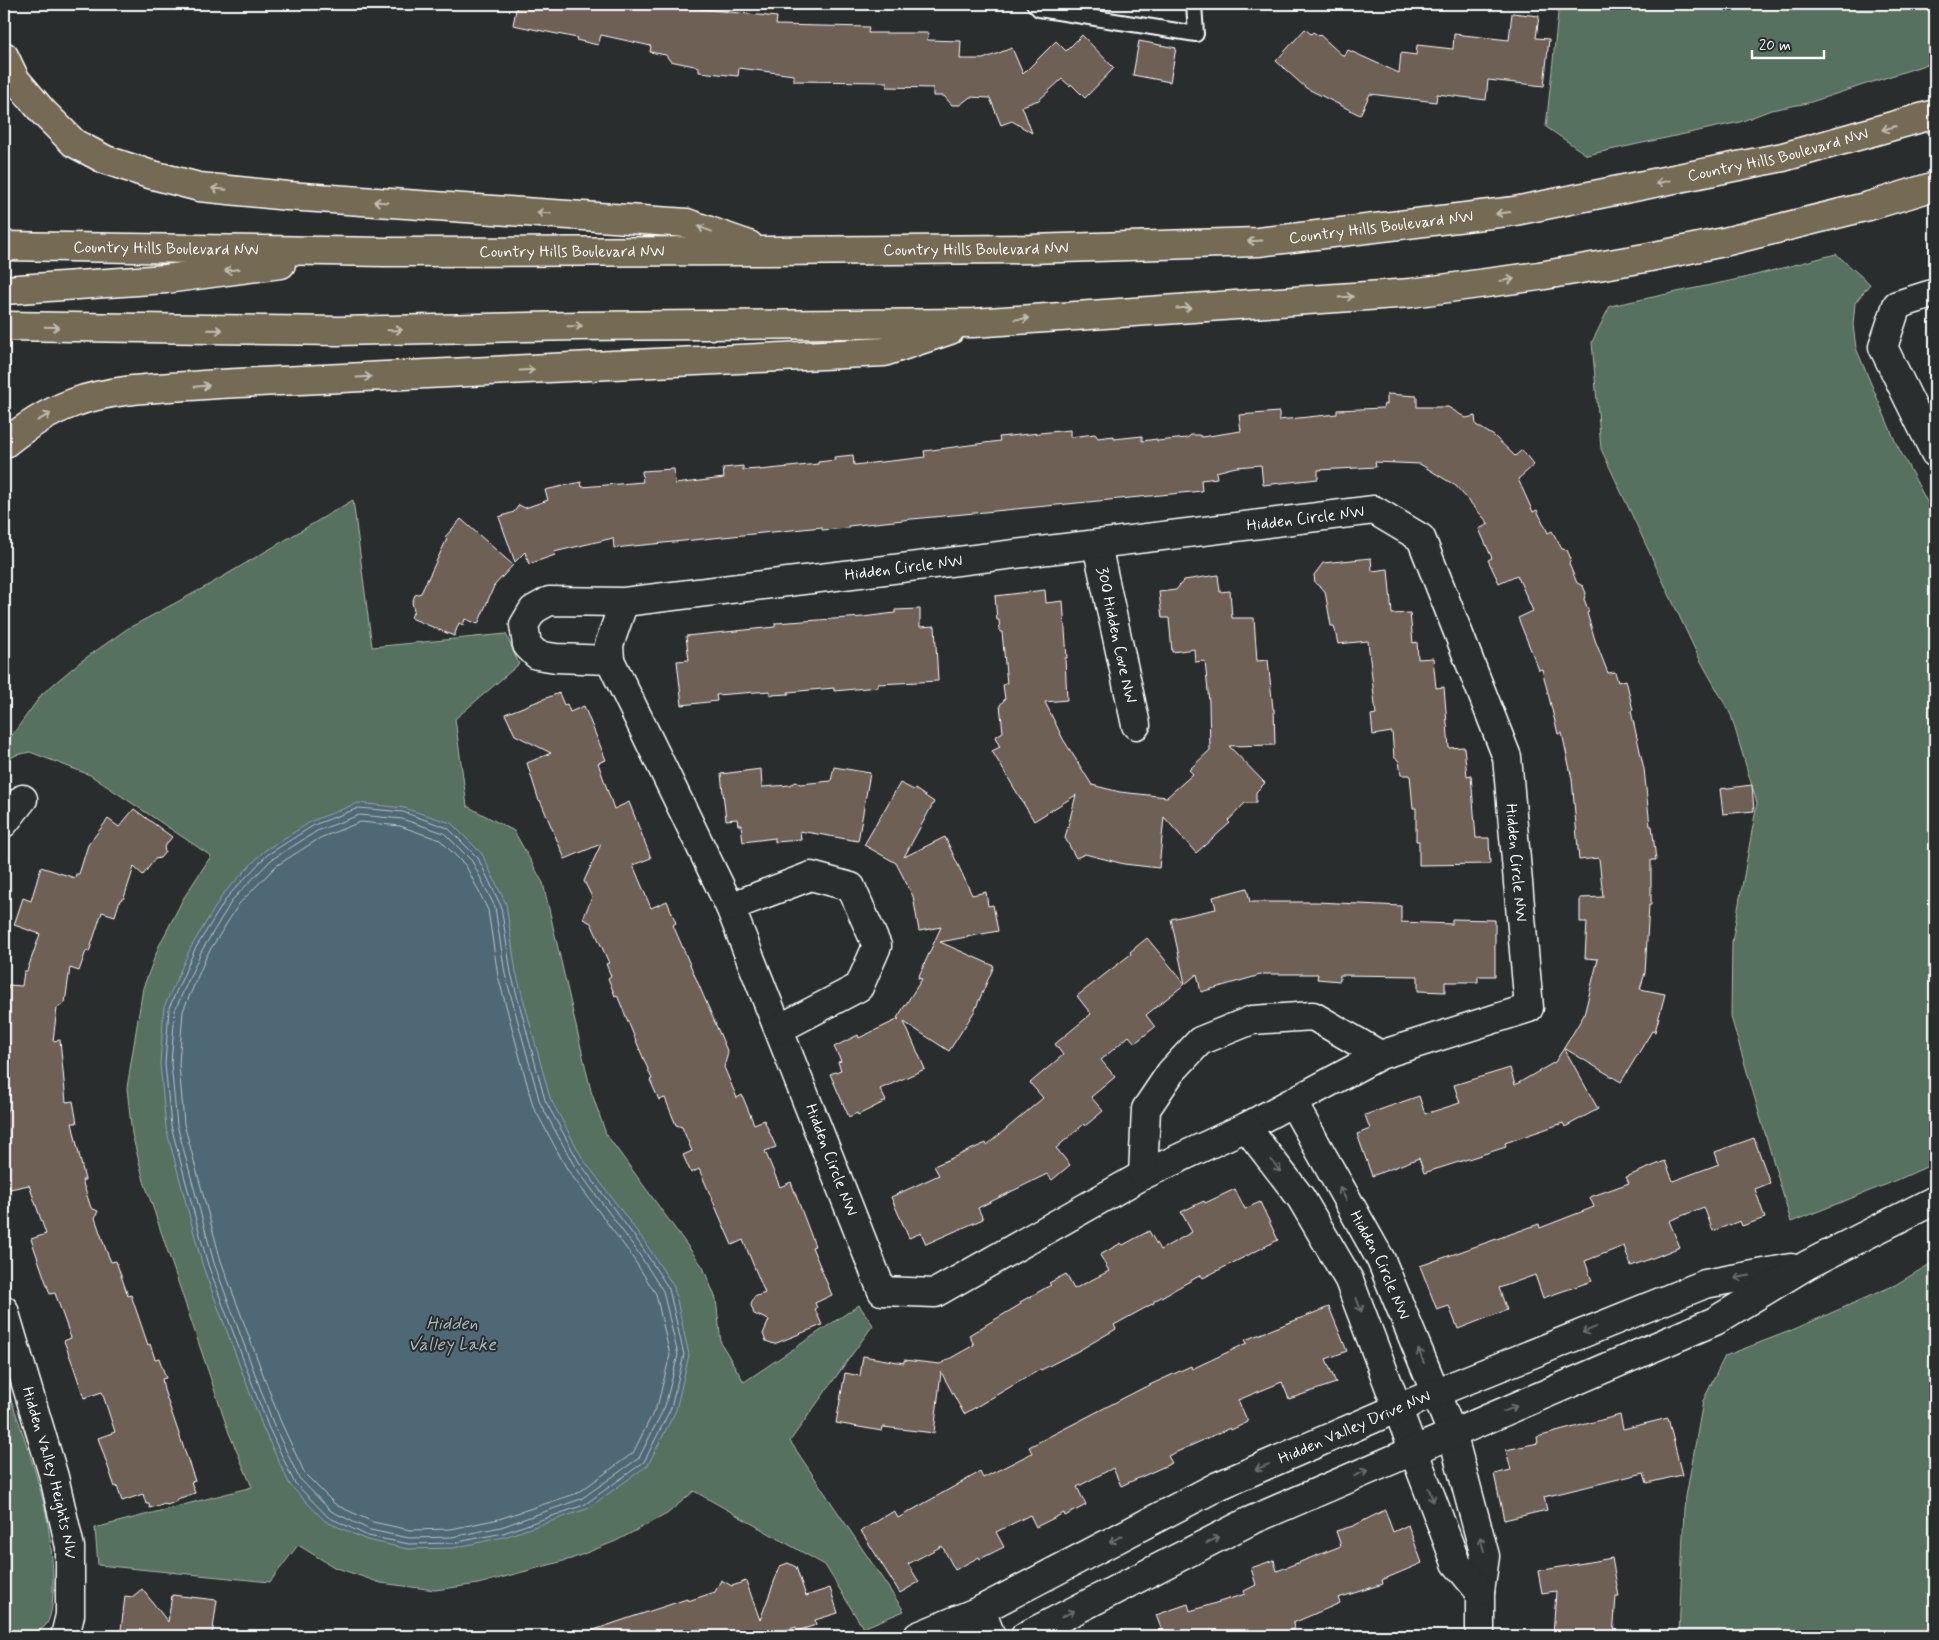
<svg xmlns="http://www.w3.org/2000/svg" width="1939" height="1640" viewBox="0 0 1939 1640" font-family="Mynerve,sans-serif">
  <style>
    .green { fill: #57715e; stroke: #abb8ae }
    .water { fill: #4f6874; stroke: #95a4ac }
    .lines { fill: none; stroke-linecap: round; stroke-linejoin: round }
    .shore { stroke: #b9c3c7; stroke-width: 1 }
    .building { fill: #6e6154; stroke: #fff }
    .service-casing { stroke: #fff; stroke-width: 18 }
    .minor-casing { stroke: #fff; stroke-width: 31 }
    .tertiary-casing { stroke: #fff; stroke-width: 31 }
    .primary-casing { stroke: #fff; stroke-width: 31 }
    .service { stroke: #2a2d2e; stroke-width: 14 }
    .minor { stroke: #2a2d2e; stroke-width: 28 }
    .tertiary { stroke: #2a2d2e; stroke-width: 28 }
    .primary { stroke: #746b52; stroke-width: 28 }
    .oneway { stroke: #c0bcb1 }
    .oneway2 { stroke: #6a6c6d }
    .labels { text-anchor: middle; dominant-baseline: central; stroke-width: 4; stroke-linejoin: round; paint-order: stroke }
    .street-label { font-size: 16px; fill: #fff; stroke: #2a2d2e }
    .water-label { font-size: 18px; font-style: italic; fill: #a7b4ba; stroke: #2a2d2e }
  </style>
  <rect width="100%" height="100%" fill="#2a2d2e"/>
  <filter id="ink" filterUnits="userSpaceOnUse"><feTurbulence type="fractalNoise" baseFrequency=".02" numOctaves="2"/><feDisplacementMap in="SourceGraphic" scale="10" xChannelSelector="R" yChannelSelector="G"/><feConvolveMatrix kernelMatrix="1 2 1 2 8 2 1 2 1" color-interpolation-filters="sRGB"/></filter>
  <g filter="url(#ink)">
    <path class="green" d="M1559,4H1935V53L1928,64L1808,103L1771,110L1740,122L1587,155L1546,127Z
      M1836,254L1870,284L1855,303L1853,325L1856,348L1896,443L1935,517V1163L1895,1181L1791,1222L1731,1017L1732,942L1757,803L1731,715L1698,656L1601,449L1592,342L1610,306L1744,278Z
      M353,500L372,647L506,634L519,664L455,719L467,806L514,831L543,883L591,1091L606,1134L703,1267L716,1299L721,1343L744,1382L859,1305L873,1325L790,1441L904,1611L863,1628L825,1565L694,1491L667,1514L616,1541L571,1559L478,1584L435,1590L381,1583L334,1567L298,1545L270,1582L98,1565L95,1528L252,1487L229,1433L144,1181L132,1134L127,1088L143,988L159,946L183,899L211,856L90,775L30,752L16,755L4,762V735L10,738L42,694L80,662L127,629L207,586Z
      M1935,1261V1579L1928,1636H1679L1684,1508L1703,1401L1725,1356L1790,1331L1895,1285Z
      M4,1380C19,1421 34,1464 45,1508C50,1530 60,1606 46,1625C41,1631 29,1636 22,1635C16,1634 9,1629 4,1627Z"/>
    <path class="water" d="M358,803L404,808L451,823L482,854L506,904L516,972L550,1098L583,1159L644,1241L674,1287L689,1355L676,1410L648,1465L587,1509L504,1537L453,1548L408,1549L367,1540L325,1521L290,1485L263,1428L203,1267L166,1128L160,1064L164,1007L191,947L224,893L264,851L312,821Z"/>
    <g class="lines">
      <path class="shore" d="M359,808L403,812L448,828L478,858L501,906L511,973L545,1100L579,1162L640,1244L669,1289L684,1355L671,1408L644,1462L584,1505L503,1533L453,1543L409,1544L368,1536L328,1517L294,1482L268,1426L208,1265L171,1126L165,1064L169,1008L195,949L228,896L267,855L314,825Z
        M360,815L402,819L444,833L472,861L495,907L505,974L540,1103L574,1165L635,1248L663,1291L678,1355L665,1406L639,1458L581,1499L501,1527L452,1537L409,1538L370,1530L331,1511L299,1478L273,1423L214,1263L177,1125L171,1064L175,1010L201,952L233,899L271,860L317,831Z
        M361,822L400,826L440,840L466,866L488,910L498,976L533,1106L567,1169L629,1252L656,1294L670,1355L658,1403L633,1453L578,1493L499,1519L451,1529L410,1530L373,1522L336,1505L305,1474L280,1420L221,1261L184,1124L179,1064L183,1011L207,955L239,904L276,866L320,838Z"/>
    </g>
    <path class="building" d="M517,4H684V7L777,17L776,25L869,27L868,33H928L927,40L961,41L960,59H983L1012,48L1023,74L1056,41L1066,51L1082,35L1114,68L1085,98L1071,84L1070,86L1062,79L1039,100L1022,106L1032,133L1012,121L1001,125L990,98L970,97L960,105H952L944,96H933V88L887,87V82L794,81V75L739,68L738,76L699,72V67L670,61L666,55L650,52L651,46L601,35L598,45L576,40L577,38L513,25Z
      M1512,13L1539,16L1536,38L1549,39L1544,86L1488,80L1486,100L1437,94L1436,102L1370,94L1360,115L1306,88L1276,61L1305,29L1311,34L1313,32L1319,36L1320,35L1344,57L1348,50L1399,73L1401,53L1416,55L1417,45L1453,49L1454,34L1509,40Z
      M1139,41L1176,48L1170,82L1133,75Z
      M1387,394L1417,396V407H1448L1466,418L1475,416L1476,425L1494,436L1515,456L1522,450L1534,465L1518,479L1533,512L1537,510L1548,533L1552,531L1562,549L1567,550L1571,559L1569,564L1577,583L1583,586L1586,593L1584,599L1589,612L1587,613L1595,640L1608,673L1615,672L1618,682L1626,680L1633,710L1631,711L1644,769L1650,826H1652L1656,860H1651V905H1649L1645,973L1640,989L1665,994L1655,1032L1652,1031L1621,1082L1564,1048L1584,1015L1598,959L1585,958L1587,922H1580V898L1603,897L1599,858L1579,860L1572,779L1562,733L1558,734L1542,669L1539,670L1518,618L1533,611L1517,575L1499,583L1488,560L1492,558L1479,529L1489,524L1456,486L1420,464L1375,462L1376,467L1318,470V479L1263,485L1261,465L1236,467L1216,472L1217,478L1201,480L1202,491L912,519L848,526V528L822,530V527L614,548L613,538L554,552L555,555L529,564L525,552L515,562L499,517L514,512L519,505L525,508L548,500L545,490L581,482L582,487L643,482L642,471L674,469L675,484L724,478L723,468L743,466V470L760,469V470L818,464V462L835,460L834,457L853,455L854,465L909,459L925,457L924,451L1000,441L999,437L1070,430V437L1095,434L1098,438L1114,436V439L1142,436V441L1157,439V441L1187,438L1191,435H1199L1202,437L1241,431L1239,415L1279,412V420L1337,414V410L1383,408L1384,404L1387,405Z
      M461,519L513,565L494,586L478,624L465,619L463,625L459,623L454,636L411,618L414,610L412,603L415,595L421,593L447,539L445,537Z
      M1371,558L1372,571L1388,569L1392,614L1410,613L1413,643L1417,642L1418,659L1433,658L1436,688L1444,687L1449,748L1464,747L1467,776L1471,775L1476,838H1489L1490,864L1419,865V841H1416V808H1413L1410,775H1401L1399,761L1394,757L1392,732L1373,735L1371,715L1376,714L1368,641L1338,644L1334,626H1331L1325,591L1315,583L1314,575L1323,563Z
      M1218,575L1220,592L1230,591L1232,618H1254L1257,661L1268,660L1273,709H1274L1275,745L1229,746L1265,783L1256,792V803H1245L1228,821L1230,823L1196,853L1164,817L1159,868L1124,864L1085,854L1076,858L1065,838L1076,795L1034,821L992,751L1000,747L995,737L1003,732L1000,705L1005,699L1003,685L1007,684L1002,632H1000L999,620H997L995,596L1045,590L1046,603L1063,601L1067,658H1065L1067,700L1045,702L1063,739L1092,785L1120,792L1167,797L1193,774L1189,770L1210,750L1209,702L1205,661L1195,662L1194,649L1172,652L1169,618H1162L1159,592L1176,590L1184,580Z
      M920,609V627L935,626L938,681L878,684V687L834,691V688L788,692L789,694L770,695V691L716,695L717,701L682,705L677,661L689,660L686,636L775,627V623L863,617L895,613V610Z
      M559,693L564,705L567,704L570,712L584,706L606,760L598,763L614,809L629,802L651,858L633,865L651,908L667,901L676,923L673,925L728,1053L724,1067L737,1098L742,1095L754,1124L764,1120L776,1147L765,1151L780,1187L791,1182L815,1246L812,1247L832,1295L815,1303L817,1308L815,1309L822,1325L774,1344L766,1341L763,1334L769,1320L754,1314L751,1305L754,1297L765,1293L743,1240L732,1245L699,1169L691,1173L683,1155L692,1151L682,1127L676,1125L665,1098L659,1100L650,1080L652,1079L617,995L615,996L608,978L611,976L606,964L609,963L591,923L583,919L592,897L584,881L601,844L565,859L540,800L539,801L527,763L551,753L515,735L505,714Z
      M834,767L870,773L858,841L800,831L801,840L775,842V838L743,842L741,825H738L737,819L726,820L721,774L761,769L762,787L790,785L796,782L800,784L831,781Z
      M900,783L914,790L915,789L934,802L904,857L945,837L972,895L986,892L988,906L993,905L998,931L940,942L994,966L974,1012L949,1051L904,1022L925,1069L880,1089L886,1101L858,1115L857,1113L849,1117L830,1074L841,1070L838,1062L841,1061L834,1047L858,1035L859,1038L899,1019L897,1018L922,979L918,978L941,927L919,931L913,896L896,863L864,845Z
      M1752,785L1754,811L1723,814L1720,789Z
      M134,809L172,837L164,847L165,852L160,858L155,859L143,875L134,867L124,898L120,900L115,916L102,912L89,952L86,951L79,971L70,968L65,1003L57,1008L53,1041L60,1040L66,1102L73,1101L77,1123H72L85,1180H82L91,1208L98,1211L95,1218L106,1250L111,1262L116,1261L128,1296L131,1295L148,1345L150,1344L155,1359L159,1358L166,1378L162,1379L164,1390L195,1481L191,1482L195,1493L177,1499L175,1502L167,1505L165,1503L150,1508L149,1504H146L143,1494L122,1501L117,1486L115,1487L98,1438L115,1432L102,1392L84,1398L73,1365L64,1341L71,1338L55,1293L50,1294L31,1239L46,1234L29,1185L10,1189L4,1172V1112L7,1111L4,1080V989H8V985L22,986L24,971H27L40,934L14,925L23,898L31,901L41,867L75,878L76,874H79L88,845L108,819L119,827Z
      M1247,888L1250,902H1317L1401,906V922L1452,924V919L1495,920V976H1478V982H1445V992L1418,991V976L1340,975V981L1317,979L1318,974H1264L1201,992L1197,974L1185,984L1171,919L1216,909L1213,897Z
      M1147,938L1185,984L1146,1015L1155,1027L1135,1043L1129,1036L1101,1060L1115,1077L1091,1097L1103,1111L1085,1126L1084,1124L1056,1148L1070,1165L1052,1180L1047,1174L978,1208L983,1219L926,1244L921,1233L909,1238L891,1197L939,1175L934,1166L986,1143L987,1145L1043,1098L1030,1083L1063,1055L1055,1044L1091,1014L1077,996L1131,954L1130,952Z
      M1564,1048L1598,1109L1565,1127L1563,1123L1505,1143L1506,1147L1424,1173L1419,1158L1372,1176L1357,1134L1370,1129L1365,1115L1419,1096L1425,1114L1460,1103L1454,1085L1510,1068L1515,1085L1555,1062Z
      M1754,1138L1770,1183L1755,1189L1765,1218L1742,1226L1740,1221L1713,1231L1704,1207L1669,1221L1680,1247L1658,1256L1631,1266L1624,1246L1585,1261L1592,1281L1543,1298L1535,1275L1499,1288L1507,1310L1458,1329L1449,1306L1437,1310L1420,1266L1539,1224L1540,1228L1594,1207L1590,1197L1629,1183L1626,1177L1665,1161L1673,1181L1719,1164L1715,1152Z
      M1235,1189L1245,1209L1260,1202L1278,1240L1203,1278L1201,1275L1154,1301V1303L1114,1325L1116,1329L1078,1351L1041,1370V1369L964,1414L941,1372L934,1433L883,1427L882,1431L836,1423L845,1373L860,1376L863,1356L904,1363V1360L940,1364L974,1345L969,1335L1021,1304L1020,1302L1051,1285L1049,1283L1066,1274L1074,1289L1109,1271L1100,1255L1121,1243L1123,1245L1149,1231L1160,1250L1192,1232L1181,1212L1204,1201L1205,1203Z
      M1329,1307L1347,1351L1326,1359L1336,1383L1289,1399L1282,1382L1238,1400L1248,1422L1231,1430L1230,1428L1168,1456L1172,1463L1121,1486L1113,1468L1077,1487L1086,1505L1065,1516L1064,1513L1036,1527L1030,1515L996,1532L1004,1547L980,1559L979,1557L955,1570L942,1546L908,1564L919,1582L900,1593L861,1531L894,1511L898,1518L980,1472L983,1478L1032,1453L1029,1447L1143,1388L1191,1366L1192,1369L1247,1343L1245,1340Z
      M1620,1415L1623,1429L1668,1418L1682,1475L1647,1483L1644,1473L1544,1497L1547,1510L1504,1520L1494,1474L1511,1470L1506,1450L1538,1443L1537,1437Z
      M1385,1510L1393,1532L1408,1525L1422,1563L1382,1580L1383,1584L1338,1598L1340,1603L1293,1623L1294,1629L1273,1636H1164L1156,1615L1188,1604L1190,1611L1245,1594L1244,1591L1256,1585L1251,1568L1274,1560L1277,1571L1341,1546L1336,1531L1353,1526Z
      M1612,1558L1619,1597H1616L1613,1636H1553L1556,1591L1542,1593L1538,1571Z
      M788,1563L796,1567L806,1596L830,1588L838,1613L815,1620L816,1625L797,1631L796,1627L769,1636H586L585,1633L629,1618L687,1599L688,1601L715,1592L721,1580L732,1586L746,1581L760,1620L780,1566Z
      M142,1589L168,1622L172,1595L217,1600L212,1636H132V1632L121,1630L125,1596L132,1597Z"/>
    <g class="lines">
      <g class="service-casing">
        <path id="service" d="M1034,4L1039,9L1196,34L1194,4"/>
      </g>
      <g class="minor-casing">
        <g id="minor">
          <path d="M1935,293L1897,305L1883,347L1935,453"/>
          <path id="s1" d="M1097,545L1136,725"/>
          <path id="s2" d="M610,660L556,658L537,655L527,645L524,625L533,610L549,601L624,602L1374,510L1421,538L1507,757L1529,1008L1380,1055L1246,1127L1143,1175L935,1293L882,1291L730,907L610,660L609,645L624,602"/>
          <path d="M4,823L23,799"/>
          <path d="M730,907L811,876L851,887L877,946L859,987L779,1029"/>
          <path id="s3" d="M1293,1103L1381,1260L1452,1433L1485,1556L1480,1592V1636"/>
          <path d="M1246,1127L1301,1198L1349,1280L1456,1563L1480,1592"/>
          <path d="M1143,1175L1146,1109L1171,1072L1200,1041L1252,1020L1313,1016L1380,1055"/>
          <path id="s4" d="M4,1310L54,1477L70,1547V1615L65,1636"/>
          <path d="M981,1610L991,1636"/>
        </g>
      </g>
      <g class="tertiary-casing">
        <g id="tertiary">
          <path id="s5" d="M918,1636L981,1610L1218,1486L1398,1408L1705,1284L1791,1268"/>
          <path d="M1025,1636L1250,1521L1715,1321L1807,1265L1935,1200"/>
        </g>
      </g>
      <g class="primary-casing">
        <g id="primary">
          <path d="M4,56L15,79L43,112L74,143L106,160L149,174L199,187L288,196L687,223L749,245"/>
          <path id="s6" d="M4,246L385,252L767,251L1030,249L1258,242L1515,211L1783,157L1935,114"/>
          <path d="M4,290L166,279L281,264"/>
          <path d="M4,326L338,331L578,326L973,323L1411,293L1539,276L1645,258L1724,242L1869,206L1935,186"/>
          <path d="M4,444C25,427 48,412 73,403C115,387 173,388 218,384L884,352L950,330"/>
        </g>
      </g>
      <use href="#service" class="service"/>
      <use href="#minor" class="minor"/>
      <use href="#tertiary" class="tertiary"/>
      <use href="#primary" class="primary"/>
    </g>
    <defs><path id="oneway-shaft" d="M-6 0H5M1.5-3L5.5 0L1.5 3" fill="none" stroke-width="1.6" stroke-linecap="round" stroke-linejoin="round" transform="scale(1.25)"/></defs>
    <g class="oneway">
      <use href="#oneway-shaft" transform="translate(1889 128) rotate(164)"/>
      <use href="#oneway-shaft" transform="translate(1663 182) rotate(169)"/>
      <use href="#oneway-shaft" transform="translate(219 189) rotate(-174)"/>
      <use href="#oneway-shaft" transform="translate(381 202) rotate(-176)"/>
      <use href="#oneway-shaft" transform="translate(544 213) rotate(-176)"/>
      <use href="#oneway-shaft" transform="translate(1503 213) rotate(173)"/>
      <use href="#oneway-shaft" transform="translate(705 229) rotate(-160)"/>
      <use href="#oneway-shaft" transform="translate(1255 241) rotate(177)"/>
      <use href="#oneway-shaft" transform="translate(232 270) rotate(173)"/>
      <use href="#oneway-shaft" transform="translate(1507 280) rotate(-8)"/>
      <use href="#oneway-shaft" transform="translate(1346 297) rotate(-4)"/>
      <use href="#oneway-shaft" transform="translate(1184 308) rotate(-4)"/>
      <use href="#oneway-shaft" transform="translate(1022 319) rotate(-4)"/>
      <use href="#oneway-shaft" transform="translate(575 326) rotate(-1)"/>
      <use href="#oneway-shaft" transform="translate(52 327) rotate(1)"/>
      <use href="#oneway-shaft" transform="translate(215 330) rotate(1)"/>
      <use href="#oneway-shaft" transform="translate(395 330) rotate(-1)"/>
      <use href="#oneway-shaft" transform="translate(527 370) rotate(-3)"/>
      <use href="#oneway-shaft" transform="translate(364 377) rotate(-3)"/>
      <use href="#oneway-shaft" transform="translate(202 386) rotate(-5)"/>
      <use href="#oneway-shaft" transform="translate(44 417) rotate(-28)"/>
    </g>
    <g class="oneway2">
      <use href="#oneway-shaft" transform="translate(1276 1166) rotate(53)"/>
      <use href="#oneway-shaft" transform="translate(1343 1194) rotate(-119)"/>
      <use href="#oneway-shaft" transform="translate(1742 1277) rotate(169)"/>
      <use href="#oneway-shaft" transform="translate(1359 1305) rotate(69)"/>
      <use href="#oneway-shaft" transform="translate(1589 1330) rotate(158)"/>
      <use href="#oneway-shaft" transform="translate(1421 1356) rotate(-112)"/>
      <use href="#oneway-shaft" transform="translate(1510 1409) rotate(-23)"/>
      <use href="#oneway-shaft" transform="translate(1262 1467) rotate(157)"/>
      <use href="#oneway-shaft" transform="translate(1361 1473) rotate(-24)"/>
      <use href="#oneway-shaft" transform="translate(1431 1495) rotate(70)"/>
      <use href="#oneway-shaft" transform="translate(1116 1539) rotate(152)"/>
      <use href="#oneway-shaft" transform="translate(1213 1540) rotate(-27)"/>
      <use href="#oneway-shaft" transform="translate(1482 1544) rotate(-105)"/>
      <use href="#oneway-shaft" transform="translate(1068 1614) rotate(-27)"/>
    </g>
  </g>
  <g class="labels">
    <g class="street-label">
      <text stroke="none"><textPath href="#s6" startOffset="1782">Country Hills Boulevard NW</textPath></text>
      <text stroke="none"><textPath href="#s6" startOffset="1378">Country Hills Boulevard NW</textPath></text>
      <text stroke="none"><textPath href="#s6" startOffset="162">Country Hills Boulevard NW</textPath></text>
      <text stroke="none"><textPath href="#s6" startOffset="972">Country Hills Boulevard NW</textPath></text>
      <text stroke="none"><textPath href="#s6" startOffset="568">Country Hills Boulevard NW</textPath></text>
      <text stroke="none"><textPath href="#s2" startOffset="905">Hidden Circle NW</textPath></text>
      <text stroke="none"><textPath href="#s2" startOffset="500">Hidden Circle NW</textPath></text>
      <text stroke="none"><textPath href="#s1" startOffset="92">300 Hidden Cove NW</textPath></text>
      <text stroke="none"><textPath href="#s2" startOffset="1370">Hidden Circle NW</textPath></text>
      <text transform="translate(831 1160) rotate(69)">Hidden Circle NW</text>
      <text stroke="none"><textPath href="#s3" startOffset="184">Hidden Circle NW</textPath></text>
      <text stroke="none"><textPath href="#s5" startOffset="484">Hidden Valley Drive NW</textPath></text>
      <text stroke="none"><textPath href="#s4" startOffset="169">Hidden Valley Heights NW</textPath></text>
    </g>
    <g class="water-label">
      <text x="452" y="1324">Hidden<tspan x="452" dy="21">Valley Lake</tspan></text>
    </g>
  </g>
  <rect width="1939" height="1640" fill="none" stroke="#2a2d2e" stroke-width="20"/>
  <rect x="10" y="10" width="1919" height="1620" fill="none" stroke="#fff" stroke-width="2" filter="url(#ink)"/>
  <path d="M1752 50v8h72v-8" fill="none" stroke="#ffffff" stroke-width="2.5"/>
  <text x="1759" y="50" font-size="15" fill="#ffffff" stroke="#2a2d2e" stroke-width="4" paint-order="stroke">20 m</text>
</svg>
